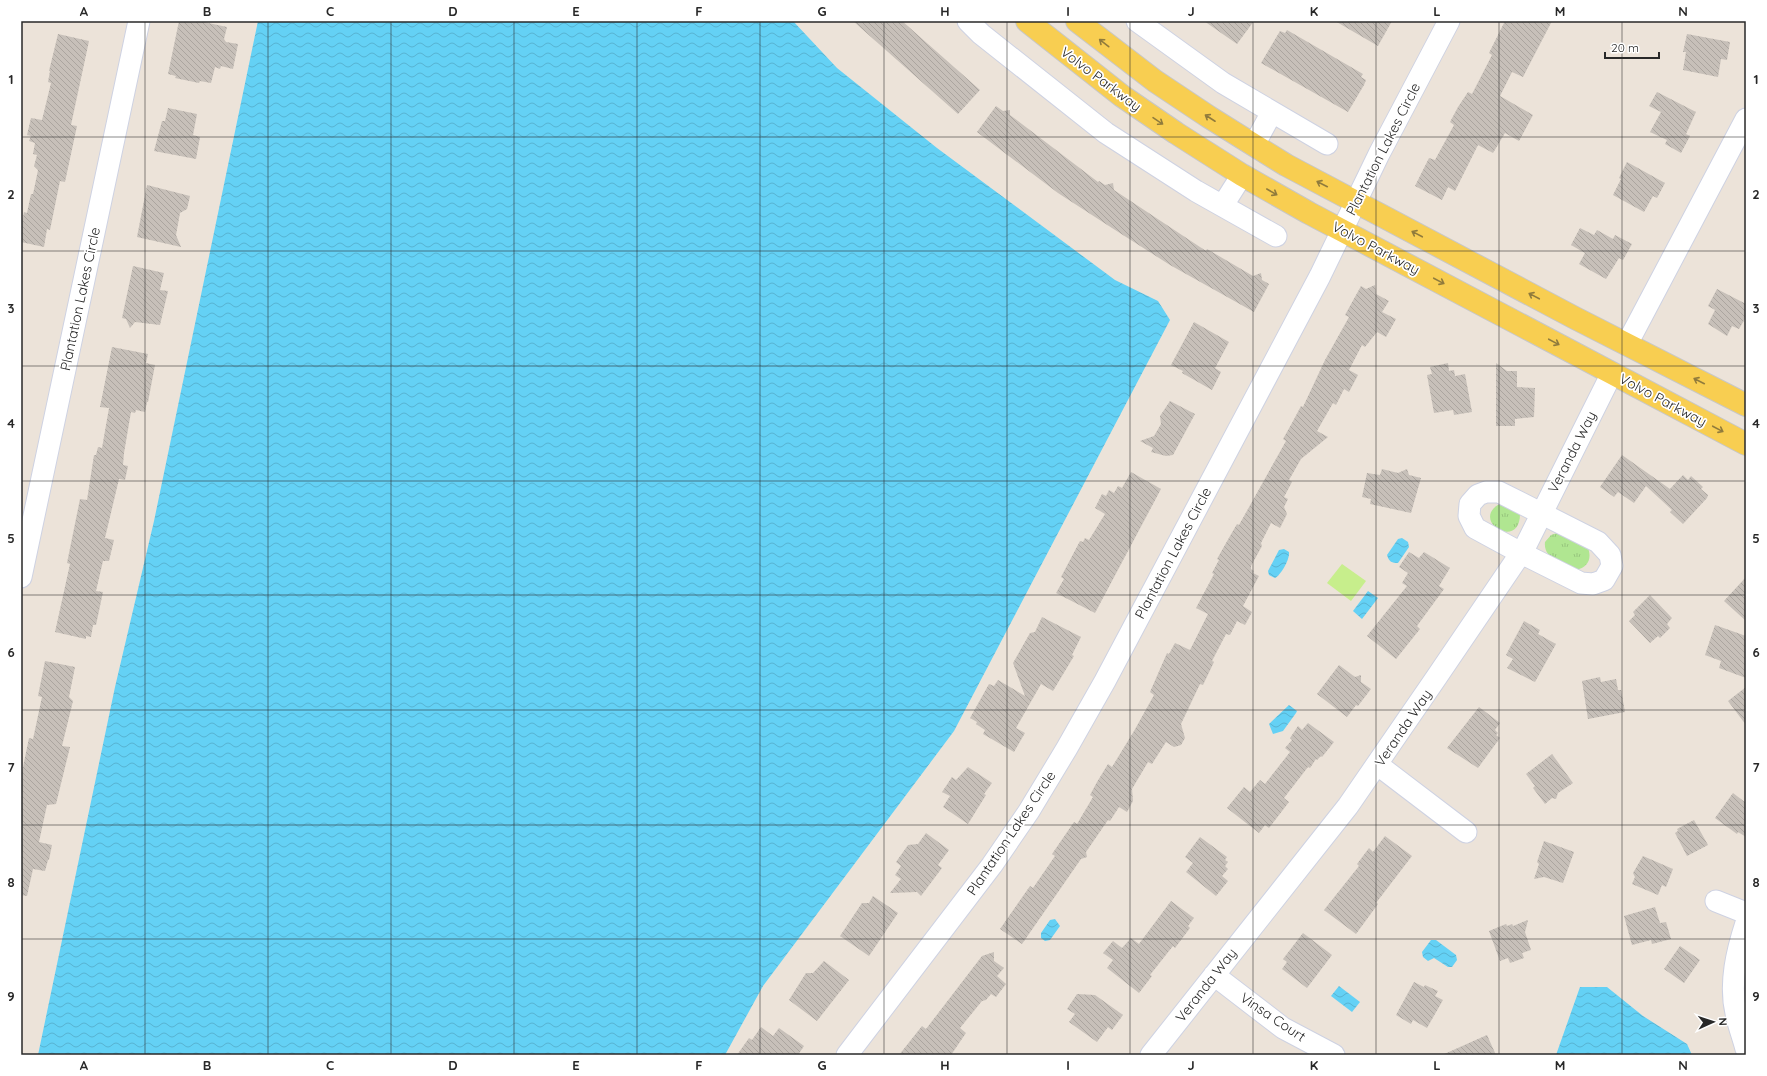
<svg xmlns="http://www.w3.org/2000/svg" width="1767" height="1076" viewBox="0 0 1767 1076" font-family="Quicksand,sans-serif">
  <style>
    .grass { fill: url(#grass-tufts) }
    .pitch { fill: #c7ee8c }
    .water { fill: url(#water-waves) }
    .building { fill: url(#building-back-hatch) }
    .lines { fill: none; stroke-linecap: round; stroke-linejoin: round }
    .minor-casing { stroke: #ced2e2; stroke-width: 23 }
    .major-casing { stroke: #c7c7c7; stroke-width: 24 }
    .minor { stroke: #fff; stroke-width: 21 }
    .major { stroke: #f8ce51; stroke-width: 22 }
    .oneway { stroke: #907b3c }
    .grid { fill: none; stroke: #282828; stroke-width: 1; stroke-opacity: 0.55 }
    .labels { text-anchor: middle; dominant-baseline: central; stroke-width: 3.5; stroke-linejoin: round; paint-order: stroke }
    .street-label { font-size: 14px; fill: #282828; stroke: #fff }
    .neatline { fill: none; stroke: #282828; stroke-width: 1.5 }
    .grid-label { font-size: 13px; text-anchor: middle; font-weight: bold; fill: #282828 }
  </style>
  <defs>
    <pattern id="grass-tufts" width="24" height="20" patternUnits="userSpaceOnUse"><rect width="24" height="20" fill="#b0e691"/><path d="M3 7l-1-3M5 7V3M7 7l1-3M15 17l-1-3M17 17v-4M19 17l1-3" fill="none" stroke="#97c57d"/></pattern>
    <pattern id="water-waves" width="16" height="10" patternUnits="userSpaceOnUse"><rect width="16" height="10" fill="#64d1f5"/><path d="M0 5q4-4 8 0t8 0" fill="none" stroke="#57b3d2"/></pattern>
    <pattern id="building-back-hatch" width="6" height="6" patternUnits="userSpaceOnUse"><rect width="6" height="6" fill="#c7c0b9"/><path d="M-1 5l2 2M0 0l6 6M5-1l2 2" fill="none" stroke="#aba59f"/></pattern>
  </defs>
  <rect width="100%" height="100%" fill="#ece3d9"/>
  <path class="grass" d="M1501,503L1520,514C1520,552 1468,520 1501,503Z
    M1560,532L1588,548C1592,559 1588,567 1576,570C1563,564 1543,559 1545,542L1551,535Z"/>
  <path class="pitch" d="M1342,564L1366,581L1351,601L1327,583Z"/>
  <path class="water" d="M258,21H793L837,68L937,148L1115,280L1158,301L1170,320L954,731L763,986L725,1055H38L115,687L154,521Z
    M1402,538L1408,542L1409,547L1398,563C1392,563 1389,562 1387,555L1398,539Z
    M1284,549L1289,552C1290,559 1281,575 1275,578L1269,575L1268,571L1279,550Z
    M1368,591L1378,598L1362,619L1353,611Z
    M1289,705L1297,711L1296,713L1283,731L1273,734L1269,724Z
    M1055,919L1060,926L1050,940L1045,941L1041,938V933L1050,920Z
    M1431,940H1436L1456,955L1457,960L1452,967H1448L1434,958L1428,961L1423,957L1422,952Z
    M1339,986L1360,1002L1352,1012L1331,996Z
    M1580,987H1607L1643,1016L1687,1044L1692,1055H1556Z"/>
  <path class="building" d="M179,21H199L227,27L224,39L226,42L238,44L233,69L221,66L220,69L215,67L211,83L200,81L199,83L175,78L176,76L168,74Z
    M853,21H902L980,90L958,114Z
    M1204,21H1254L1237,44Z
    M1335,21H1392L1378,46Z
    M1505,21H1552L1523,77L1512,72L1500,96L1533,115L1519,141L1505,133L1493,153L1478,145L1455,191L1448,187L1442,200L1415,186L1429,158L1435,160L1454,125L1450,122L1458,107L1468,92L1472,94L1492,55L1489,53Z
    M1287,30L1363,74L1361,77L1366,80L1364,85L1348,112L1261,63L1280,31L1285,33Z
    M58,34L89,41L71,125L77,126L65,182L60,181L50,230L47,229L44,247L21,242V227L24,212L27,213L31,194H33L38,170L34,166L37,155L33,154L35,143L29,141L31,136L27,135L31,118L42,120L51,83L48,82L50,71H49Z
    M1687,34L1730,42L1727,60L1721,59L1718,77L1683,70L1686,52H1683Z
    M1657,92L1696,112L1686,134L1690,136L1681,153L1665,144L1667,140L1650,132L1661,112L1649,106Z
    M996,106L1003,111L1010,110V115L1098,182L1099,181L1105,185L1113,183L1114,190L1206,251L1207,249L1253,276L1261,273L1262,280L1269,284L1254,312L1170,265L1112,228L1058,193L977,132Z
    M168,108L197,114L193,135L200,137L196,159L154,151L162,121H165Z
    M1627,162L1665,183L1657,198L1653,196L1644,212L1613,195L1621,179L1619,178Z
    M147,185L190,196L187,209L180,213L176,235L181,247L137,237Z
    M1580,228L1594,235L1597,230L1613,239L1615,235L1632,244L1623,260L1619,258L1606,279L1579,264L1585,253L1571,245Z
    M133,266L164,273L160,290L168,291L160,325L135,322L130,328L126,319L122,318Z
    M1375,285L1376,294L1389,301L1382,312L1396,319L1386,337L1377,332L1365,347L1362,345L1349,370L1358,375L1349,392L1344,389L1336,405L1333,403L1317,431L1328,437L1301,459L1289,480L1292,482L1284,497L1288,499L1284,507L1287,514L1280,528L1271,523L1261,543L1262,546L1251,566V569L1254,571L1253,573L1259,576L1243,606L1252,612L1245,625L1237,621L1230,635L1226,634L1212,661L1214,662L1203,685L1200,684L1181,724L1185,738L1181,745L1174,747L1166,742L1152,764L1148,762L1132,789L1133,801L1127,812L1119,807L1110,821L1108,820L1086,852L1087,857L1081,859L1022,944L1000,929L1030,886L1033,888L1055,856L1052,854L1074,822L1077,824L1093,797L1090,795L1097,782L1108,764L1112,767L1134,731L1154,695L1150,692L1167,653L1169,654L1175,643L1190,650L1208,614L1196,608L1214,574L1212,573L1219,560L1217,559L1230,536L1237,524L1239,525L1286,441L1283,439L1292,423L1301,406L1303,407L1325,360L1349,317L1345,315L1361,286L1366,289Z
    M1717,289L1746,304V317L1739,329L1732,326L1727,336L1708,324L1715,310L1708,306Z
    M1194,322L1229,342L1215,368L1221,372L1212,390L1182,373L1183,371L1171,365Z
    M112,347L148,354L146,363L155,365L148,402H147L145,412L136,410L135,413L131,412L124,453L123,465L128,466L125,480L119,479L105,538L114,540L109,561H103L96,591L103,592L96,625H93L91,637L86,636V639L55,632L70,564L67,563L80,499L87,500L94,455H96L98,447L102,448L109,408L100,407Z
    M1448,363L1449,371L1454,370L1455,376L1465,374L1472,412L1454,415L1453,410L1434,413L1427,375L1432,374L1430,367Z
    M1496,363L1507,371H1517V387L1535,388L1534,417L1515,419V426H1496Z
    M1170,401L1195,414L1173,455L1166,456L1151,452L1153,448L1140,441L1154,436L1161,424L1160,416Z
    M1622,455L1670,489L1683,475L1688,480L1691,476L1703,487L1701,489L1708,495L1707,498L1683,524L1670,512L1672,510L1646,486L1634,503L1618,492L1614,497L1600,487Z
    M1382,469L1398,473L1407,469L1409,475L1421,478L1411,513L1370,504L1371,499L1362,497L1367,473L1380,475Z
    M1131,472L1161,489L1095,613L1056,593L1064,579L1061,577L1080,541L1083,542L1085,538L1089,540L1105,514L1095,508L1102,494L1106,496L1109,490L1114,493L1118,486L1122,488Z
    M1409,552L1419,558L1424,552L1450,568L1439,586L1444,589L1417,626L1420,629L1396,659L1367,636L1407,586L1402,583L1408,573L1399,567Z
    M1746,577V621L1724,601Z
    M1650,595L1672,618L1667,624L1670,628L1660,638L1658,636L1650,643L1629,621L1635,615L1633,612Z
    M1042,617L1081,637L1072,655L1074,656L1053,691L1041,684L1016,728L1025,733L1014,752L983,734L985,730L976,724L977,722L970,718L989,684L994,686L998,680L1025,696L1013,663L1030,633L1035,632Z
    M1524,621L1540,630L1538,634L1556,644L1535,682L1507,668L1513,659L1506,655Z
    M1715,625L1746,636V678L1719,668L1721,661L1705,655Z
    M45,661L75,667L69,697L73,701L62,746L70,747L56,804L47,805L39,842L52,845L49,860H48L45,871L33,869L27,896L21,895V777L29,738L33,739L42,697L38,696Z
    M1339,665L1355,677L1361,675V682L1371,689L1358,706L1356,705L1347,717L1317,694Z
    M1600,677L1601,682L1616,679L1618,690H1621L1625,712L1588,719L1582,681Z
    M1746,687V725L1728,701Z
    M1479,707L1500,723L1495,730L1498,733L1496,735L1500,738L1478,768L1447,748Z
    M1308,723L1334,742L1322,757L1321,756L1317,760L1316,759L1310,768L1308,767L1284,798L1289,802L1269,828L1265,825L1259,833L1227,808L1244,787L1250,792L1260,780L1265,784L1290,752L1285,748L1292,740L1290,738L1298,726L1302,730Z
    M1552,754L1573,783L1558,793L1556,799L1552,798L1545,804L1533,788L1535,786L1526,774Z
    M968,767L992,783L984,794L986,795L968,824L943,807L950,796L942,792L952,777L956,780Z
    M1733,793L1746,803V837L1738,832L1737,834L1715,818Z
    M1694,820L1708,845L1687,856L1675,833L1678,831L1677,829Z
    M926,833L949,850L938,865L942,868L921,896L917,892L890,893L901,879L895,875L901,866L896,862L908,845L918,844Z
    M1385,836L1412,856L1376,903L1378,904L1356,934L1324,910L1359,866L1357,864L1369,848L1373,852Z
    M1200,837L1227,857L1225,860L1228,862L1225,866L1228,869L1222,876L1228,881L1216,896L1186,872L1193,863L1185,857Z
    M1544,841L1574,852L1563,883L1544,877L1534,879L1539,864L1537,862Z
    M1643,856L1673,869L1666,887L1662,885L1658,895L1632,884L1635,877L1633,873Z
    M873,896L898,913L869,956L840,936L862,903H869Z
    M1171,901L1194,918L1188,926L1190,928L1175,948L1173,946L1150,975L1152,976L1139,993L1107,968L1113,960L1103,953L1113,941L1122,948L1131,938L1139,944Z
    M1655,907L1660,923L1666,922L1671,939L1652,944L1651,940L1632,945L1624,916Z
    M1528,920L1525,932L1531,950L1522,953L1524,958L1510,963L1508,958L1500,961L1489,931L1506,924L1507,926L1512,924L1513,926Z
    M1303,933L1332,955L1307,988L1282,969L1287,962L1283,959Z
    M1680,946L1700,960L1684,983L1664,969Z
    M994,952V961L1004,968L997,976L1006,984L996,997L991,994L986,1000L982,1001L960,1028L966,1033L951,1055H899L922,1026L926,1029L982,956Z
    M824,961L849,980L817,1021L789,1000L806,973H813Z
    M1414,982L1424,987L1425,985L1438,991L1435,996L1443,1000L1427,1028L1413,1020L1411,1024L1396,1015Z
    M1077,994L1095,995L1123,1015L1112,1030L1108,1027L1097,1042L1069,1022L1075,1014L1067,1009Z
    M761,1027L773,1036L779,1028L804,1046L798,1055H737L749,1038L752,1040Z
    M1487,1035L1496,1055H1442Z"/>
  <g class="lines">
    <g class="minor-casing">
      <path id="minor" d="M968,21L981,34L1106,133L1196,191L1276,236
        M1137,21L1223,83L1327,144
        M1254,145L1272,112
        M1223,205L1242,175
        M1627,344L1746,119
        M1486,492H1499L1598,542L1610,555L1612,566L1604,580L1593,584L1581,583L1521,553L1475,528L1469,516L1470,504L1478,495Z
        M21,577L139,21
        M1378,765L1466,832
        M1716,901L1746,913
        M1746,923C1737,951 1729,983 1736,1013C1738,1025 1743,1037 1746,1049
        M1214,975L1283,1028L1334,1055
        M847,1055L992,865L1029,811L1067,748L1105,681L1320,276L1379,154L1449,21
        M1151,1055L1348,806L1436,678L1525,547L1612,373"/>
    </g>
    <g class="major-casing">
      <path id="major" d="M1027,21L1122,96L1176,133L1242,175L1309,213L1746,444
        M1077,21L1155,81L1209,117L1286,165L1575,318L1746,405"/>
    </g>
    <use href="#minor" class="minor"/>
    <use href="#major" class="major"/>
  </g>
  <defs><path id="oneway-shaft" d="M-6 0H5M1.5-3L5.5 0L1.5 3" fill="none" stroke-width="1.6" stroke-linecap="round" stroke-linejoin="round"/></defs>
  <g class="oneway">
    <use href="#oneway-shaft" transform="translate(1104 43) rotate(-142)"/>
    <use href="#oneway-shaft" transform="translate(1210 118) rotate(-147)"/>
    <use href="#oneway-shaft" transform="translate(1158 121) rotate(34)"/>
    <use href="#oneway-shaft" transform="translate(1322 184) rotate(-153)"/>
    <use href="#oneway-shaft" transform="translate(1272 192) rotate(30)"/>
    <use href="#oneway-shaft" transform="translate(1417 234) rotate(-152)"/>
    <use href="#oneway-shaft" transform="translate(1439 281) rotate(28)"/>
    <use href="#oneway-shaft" transform="translate(1534 296) rotate(-152)"/>
    <use href="#oneway-shaft" transform="translate(1554 342) rotate(28)"/>
    <use href="#oneway-shaft" transform="translate(1699 381) rotate(-153)"/>
    <use href="#oneway-shaft" transform="translate(1718 429) rotate(28)"/>
  </g>
  <path class="grid" d="M145,21V1055M268,21V1055M391,21V1055M514,21V1055M637,21V1055M760,21V1055M884,21V1055M1007,21V1055M1130,21V1055M1253,21V1055M1376,21V1055M1499,21V1055M1622,21V1055M21,137H1746M21,251H1746M21,366H1746M21,481H1746M21,595H1746M21,710H1746M21,825H1746M21,939H1746"/>
  <g class="labels">
    <g class="street-label">
      <text transform="translate(1101 79) rotate(37)">Volvo Parkway</text>
      <text transform="translate(1383 149) rotate(-63)">Plantation Lakes Circle</text>
      <text transform="translate(1376 248) rotate(28)">Volvo Parkway</text>
      <text transform="translate(80 299) rotate(-78)">Plantation Lakes Circle</text>
      <text transform="translate(1663 400) rotate(28)">Volvo Parkway</text>
      <text transform="translate(1572 452) rotate(-63)">Veranda Way</text>
      <text transform="translate(1173 553) rotate(-62)">Plantation Lakes Circle</text>
      <text transform="translate(1403 728) rotate(-56)">Veranda Way</text>
      <text transform="translate(1011 833) rotate(-56)">Plantation Lakes Circle</text>
      <text transform="translate(1206 985) rotate(-52)">Veranda Way</text>
      <text transform="translate(1273 1017) rotate(34)">Vinsa Court</text>
    </g>
  </g>
  <rect width="1767" height="1076" fill="none" stroke="#ffffff" stroke-width="44"/>
  <g transform="translate(1713 1022) rotate(87)" stroke="#ffffff" stroke-width="3" paint-order="stroke">
  <path d="M0-3L7 15L0 10L-7 15Z" fill="#282828"/>
  <text y="-6" font-size="11" font-weight="bold" text-anchor="middle" fill="#282828">N</text>
  </g>
  <path d="M1605 52v6h54v-6" fill="none" stroke="#282828" stroke-width="2"/>
  <text x="1611" y="52" font-size="12" fill="#282828" stroke="#ffffff" stroke-width="3" paint-order="stroke">20 m</text>
  <rect x="22" y="22" width="1723" height="1032" class="neatline"/>
  <g class="grid-label">
    <text x="84" y="16">A</text>
    <text x="207" y="16">B</text>
    <text x="330" y="16">C</text>
    <text x="453" y="16">D</text>
    <text x="576" y="16">E</text>
    <text x="699" y="16">F</text>
    <text x="822" y="16">G</text>
    <text x="945" y="16">H</text>
    <text x="1068" y="16">I</text>
    <text x="1191" y="16">J</text>
    <text x="1314" y="16">K</text>
    <text x="1437" y="16">L</text>
    <text x="1560" y="16">M</text>
    <text x="1683" y="16">N</text>
    <text x="11" y="84">1</text>
    <text x="1756" y="84">1</text>
    <text x="11" y="199">2</text>
    <text x="1756" y="199">2</text>
    <text x="11" y="313">3</text>
    <text x="1756" y="313">3</text>
    <text x="11" y="428">4</text>
    <text x="1756" y="428">4</text>
    <text x="11" y="543">5</text>
    <text x="1756" y="543">5</text>
    <text x="11" y="657">6</text>
    <text x="1756" y="657">6</text>
    <text x="11" y="772">7</text>
    <text x="1756" y="772">7</text>
    <text x="11" y="887">8</text>
    <text x="1756" y="887">8</text>
    <text x="11" y="1001">9</text>
    <text x="1756" y="1001">9</text>
    <text x="84" y="1070">A</text>
    <text x="207" y="1070">B</text>
    <text x="330" y="1070">C</text>
    <text x="453" y="1070">D</text>
    <text x="576" y="1070">E</text>
    <text x="699" y="1070">F</text>
    <text x="822" y="1070">G</text>
    <text x="945" y="1070">H</text>
    <text x="1068" y="1070">I</text>
    <text x="1191" y="1070">J</text>
    <text x="1314" y="1070">K</text>
    <text x="1437" y="1070">L</text>
    <text x="1560" y="1070">M</text>
    <text x="1683" y="1070">N</text>
  </g>
</svg>
